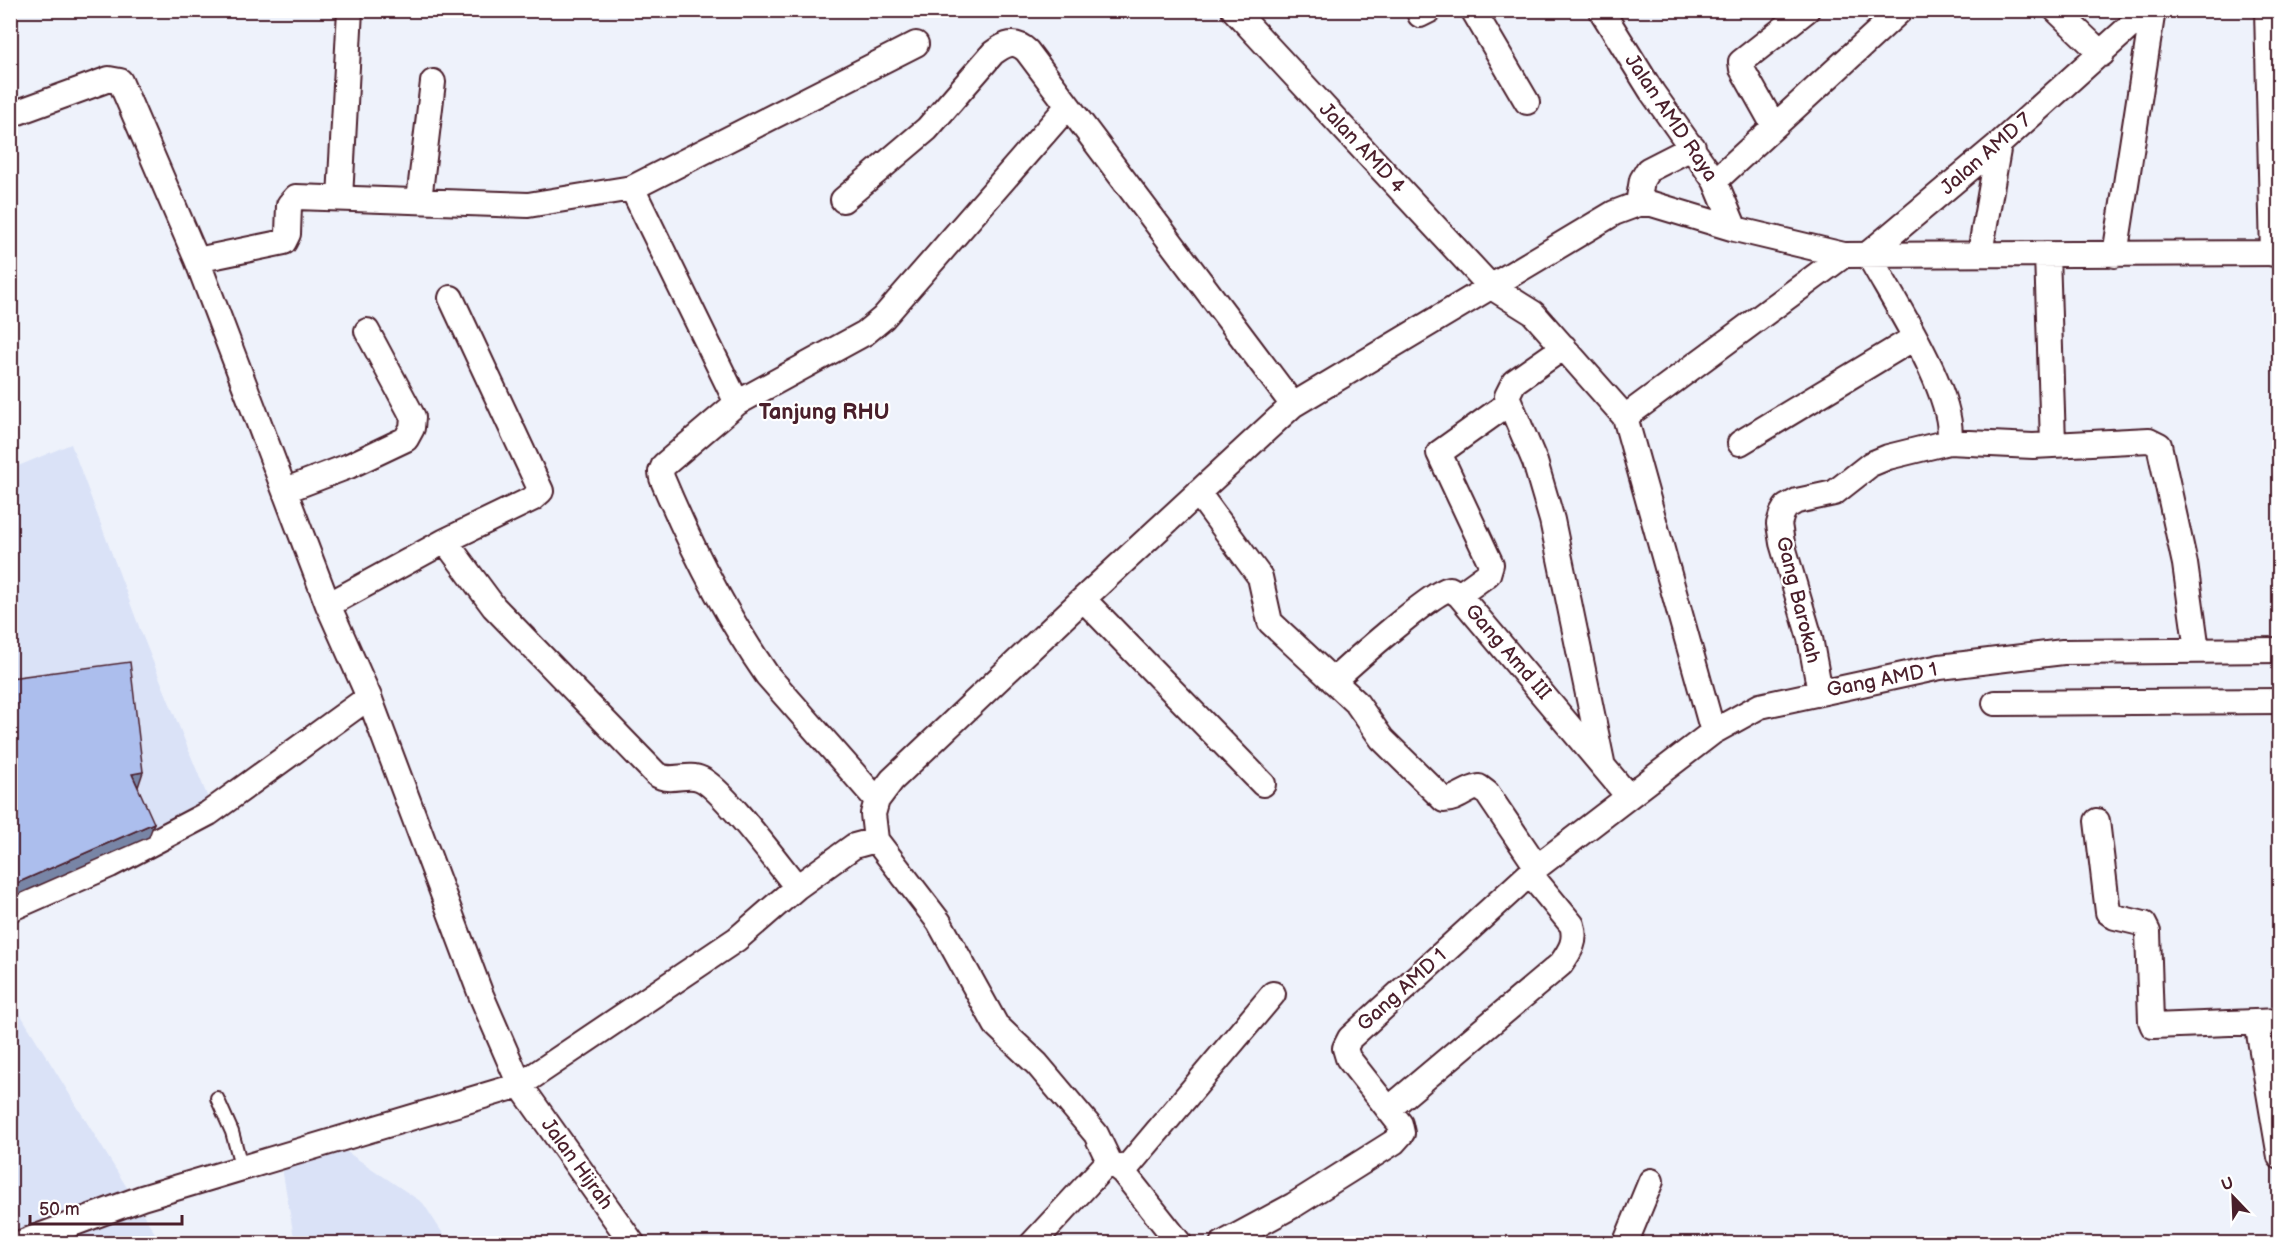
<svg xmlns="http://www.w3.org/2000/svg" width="2290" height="1254" viewBox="0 0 2290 1254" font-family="'Balsamiq Sans',sans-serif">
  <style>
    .built { fill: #dae2f7 }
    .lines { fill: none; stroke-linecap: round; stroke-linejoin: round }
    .service-casing { stroke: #4a1f2b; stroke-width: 16 }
    .minor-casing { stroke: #4a1f2b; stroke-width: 28 }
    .service { stroke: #fff; stroke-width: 12 }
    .minor { stroke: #fff; stroke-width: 24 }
    .shaded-wall { fill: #7885a6; stroke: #4a1f2b; stroke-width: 1.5 }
    .building { fill: #acbeed; stroke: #4a1f2b; stroke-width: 1.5 }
    .labels { text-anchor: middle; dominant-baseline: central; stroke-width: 4.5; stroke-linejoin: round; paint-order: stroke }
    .street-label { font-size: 20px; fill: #4a1f2b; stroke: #fff }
    .quarter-label { font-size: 22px; font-weight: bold; fill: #4a1f2b; stroke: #fff }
  </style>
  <rect width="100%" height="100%" fill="#eef2fb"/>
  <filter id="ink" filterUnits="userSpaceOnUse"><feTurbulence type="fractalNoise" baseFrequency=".0167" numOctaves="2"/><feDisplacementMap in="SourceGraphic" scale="12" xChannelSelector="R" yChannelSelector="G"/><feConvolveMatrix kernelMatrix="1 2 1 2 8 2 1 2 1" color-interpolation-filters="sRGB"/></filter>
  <g filter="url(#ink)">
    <path class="built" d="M71,444L141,632L212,808L11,908V469Z
      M11,999L161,1243H11Z
      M338,1146L423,1203L449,1243H295L281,1162Z"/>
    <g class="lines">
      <g class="service-casing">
        <path id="service" d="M217,1098L232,1132L242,1169"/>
      </g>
      <g class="minor-casing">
        <path id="minor" d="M1234,10L1490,286L1533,313L1625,417L1713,732
          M1473,10L1527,102
          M1601,10L1652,92L1715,181L1735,229
          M2056,10L2102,54
          M2148,10L1999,144L1868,254C1891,297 1958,397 1949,442L2033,446L2149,440L2159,445L2185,564L2197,650
          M2267,10L2273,254
          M1420,15L1430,10
          M10,115L109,79L120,81L197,260L328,605L369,697L481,995L520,1085L633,1244
          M1774,126L1742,69L1741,62L1807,10
          M1715,181L1901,10
          M632,188L737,403L664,465L661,472L662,478C691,547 724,613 767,675L877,800
          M340,198L350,10
          M419,200L433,82
          M843,200L927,129L993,53C1005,44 1015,39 1027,51L1293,405
          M1638,204L1642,180L1648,170L1693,147
          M1980,253L1999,144
          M2047,254L2053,443
          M2115,255L2152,16L2148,10
          M197,260L284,242L288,234L289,205L296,197L528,205L632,188L916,44
          M1564,347L1514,382L1507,396L1535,462L1552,520L1602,762
          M737,403L865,333L883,318L1068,106
          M1625,417L1844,255
          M1740,443L1914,338
          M286,490L349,466L406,439L412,428L413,417L367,331
          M1198,493L1260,577L1270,622L1356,702L1382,739L1444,800C1457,800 1466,789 1479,787L1487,793L1537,867
          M445,541L494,607L656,774C671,784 687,772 701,779C723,789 779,865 797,887
          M1459,595L1488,574L1491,564L1439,453L1509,403
          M1083,599L1263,784
          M328,605L445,541L532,499L541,491L451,298
          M1333,681C1349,666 1435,589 1450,589L1459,595L1628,796
          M1820,692L1810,638L1782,543L1779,524L1782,514L1786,507L1797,501L1834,493L1871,464L1888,457L1949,442
          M1995,703L2280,701
          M2097,821L2108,912L2115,917L2144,924L2148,932L2151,1021L2153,1026L2280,1021
          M10,909L110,865L209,813L369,697
          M2257,1022L2280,1157
          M1390,1108L1561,964C1570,951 1577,941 1572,925L1530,874
          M1123,1172L1273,994
          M18,1244L142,1198L520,1085L737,939L797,887L854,846L876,840
          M1032,1244L1109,1161
          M1180,1244L1123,1172L1109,1161L1096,1134L1037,1064L996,1025L939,922L876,840L873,814L877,800L892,780L1083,599L1293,405L1614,213L1638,204H1652L1735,229L1844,255L2280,253
          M1222,1244L1294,1205L1394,1142L1402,1133L1400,1124L1348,1058L1345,1048L1350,1038L1537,867L1713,732L1760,706L1940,667L2063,652L2280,650
          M1625,1244L1651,1181"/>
      </g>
      <use href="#service" class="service"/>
      <use href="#minor" class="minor"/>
    </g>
    <path class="shaded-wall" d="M143,772L138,787L132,774Z
      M154,823L149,837L10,898V886Z"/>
    <path class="building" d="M130,662L143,772L132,774L154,823L10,886V678Z"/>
  </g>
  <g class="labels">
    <g class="street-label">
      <text transform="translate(1671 118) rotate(56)">Jalan AMD Raya</text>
      <text transform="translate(1362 148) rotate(47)">Jalan AMD 4</text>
      <text transform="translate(1986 154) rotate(-41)">Jalan AMD 7</text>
      <text transform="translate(1798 600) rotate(76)">Gang Barokah</text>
      <text transform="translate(1508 652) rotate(49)">Gang Amd III</text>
      <text transform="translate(1882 680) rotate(-11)">Gang AMD 1</text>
      <text transform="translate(1402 990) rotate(-42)">Gang AMD 1</text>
      <text transform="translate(577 1164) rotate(54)">Jalan Hijrah</text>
    </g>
    <g class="quarter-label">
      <text x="824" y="412">Tanjung RHU</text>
    </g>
  </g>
  <rect width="2290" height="1254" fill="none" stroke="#fff" stroke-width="36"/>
  <rect x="18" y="18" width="2254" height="1218" fill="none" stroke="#4a1f2b" stroke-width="2" filter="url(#ink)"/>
  <g transform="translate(2233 1197) rotate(337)" stroke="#ffffff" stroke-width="4.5" paint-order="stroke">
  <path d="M0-4.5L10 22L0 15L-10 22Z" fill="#4a1f2b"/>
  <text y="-9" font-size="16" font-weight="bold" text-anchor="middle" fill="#4a1f2b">U</text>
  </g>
  <path d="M30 1215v9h152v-9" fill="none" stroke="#4a1f2b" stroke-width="3"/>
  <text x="39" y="1215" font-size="18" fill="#4a1f2b" stroke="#ffffff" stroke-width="4.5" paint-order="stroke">50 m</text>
</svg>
